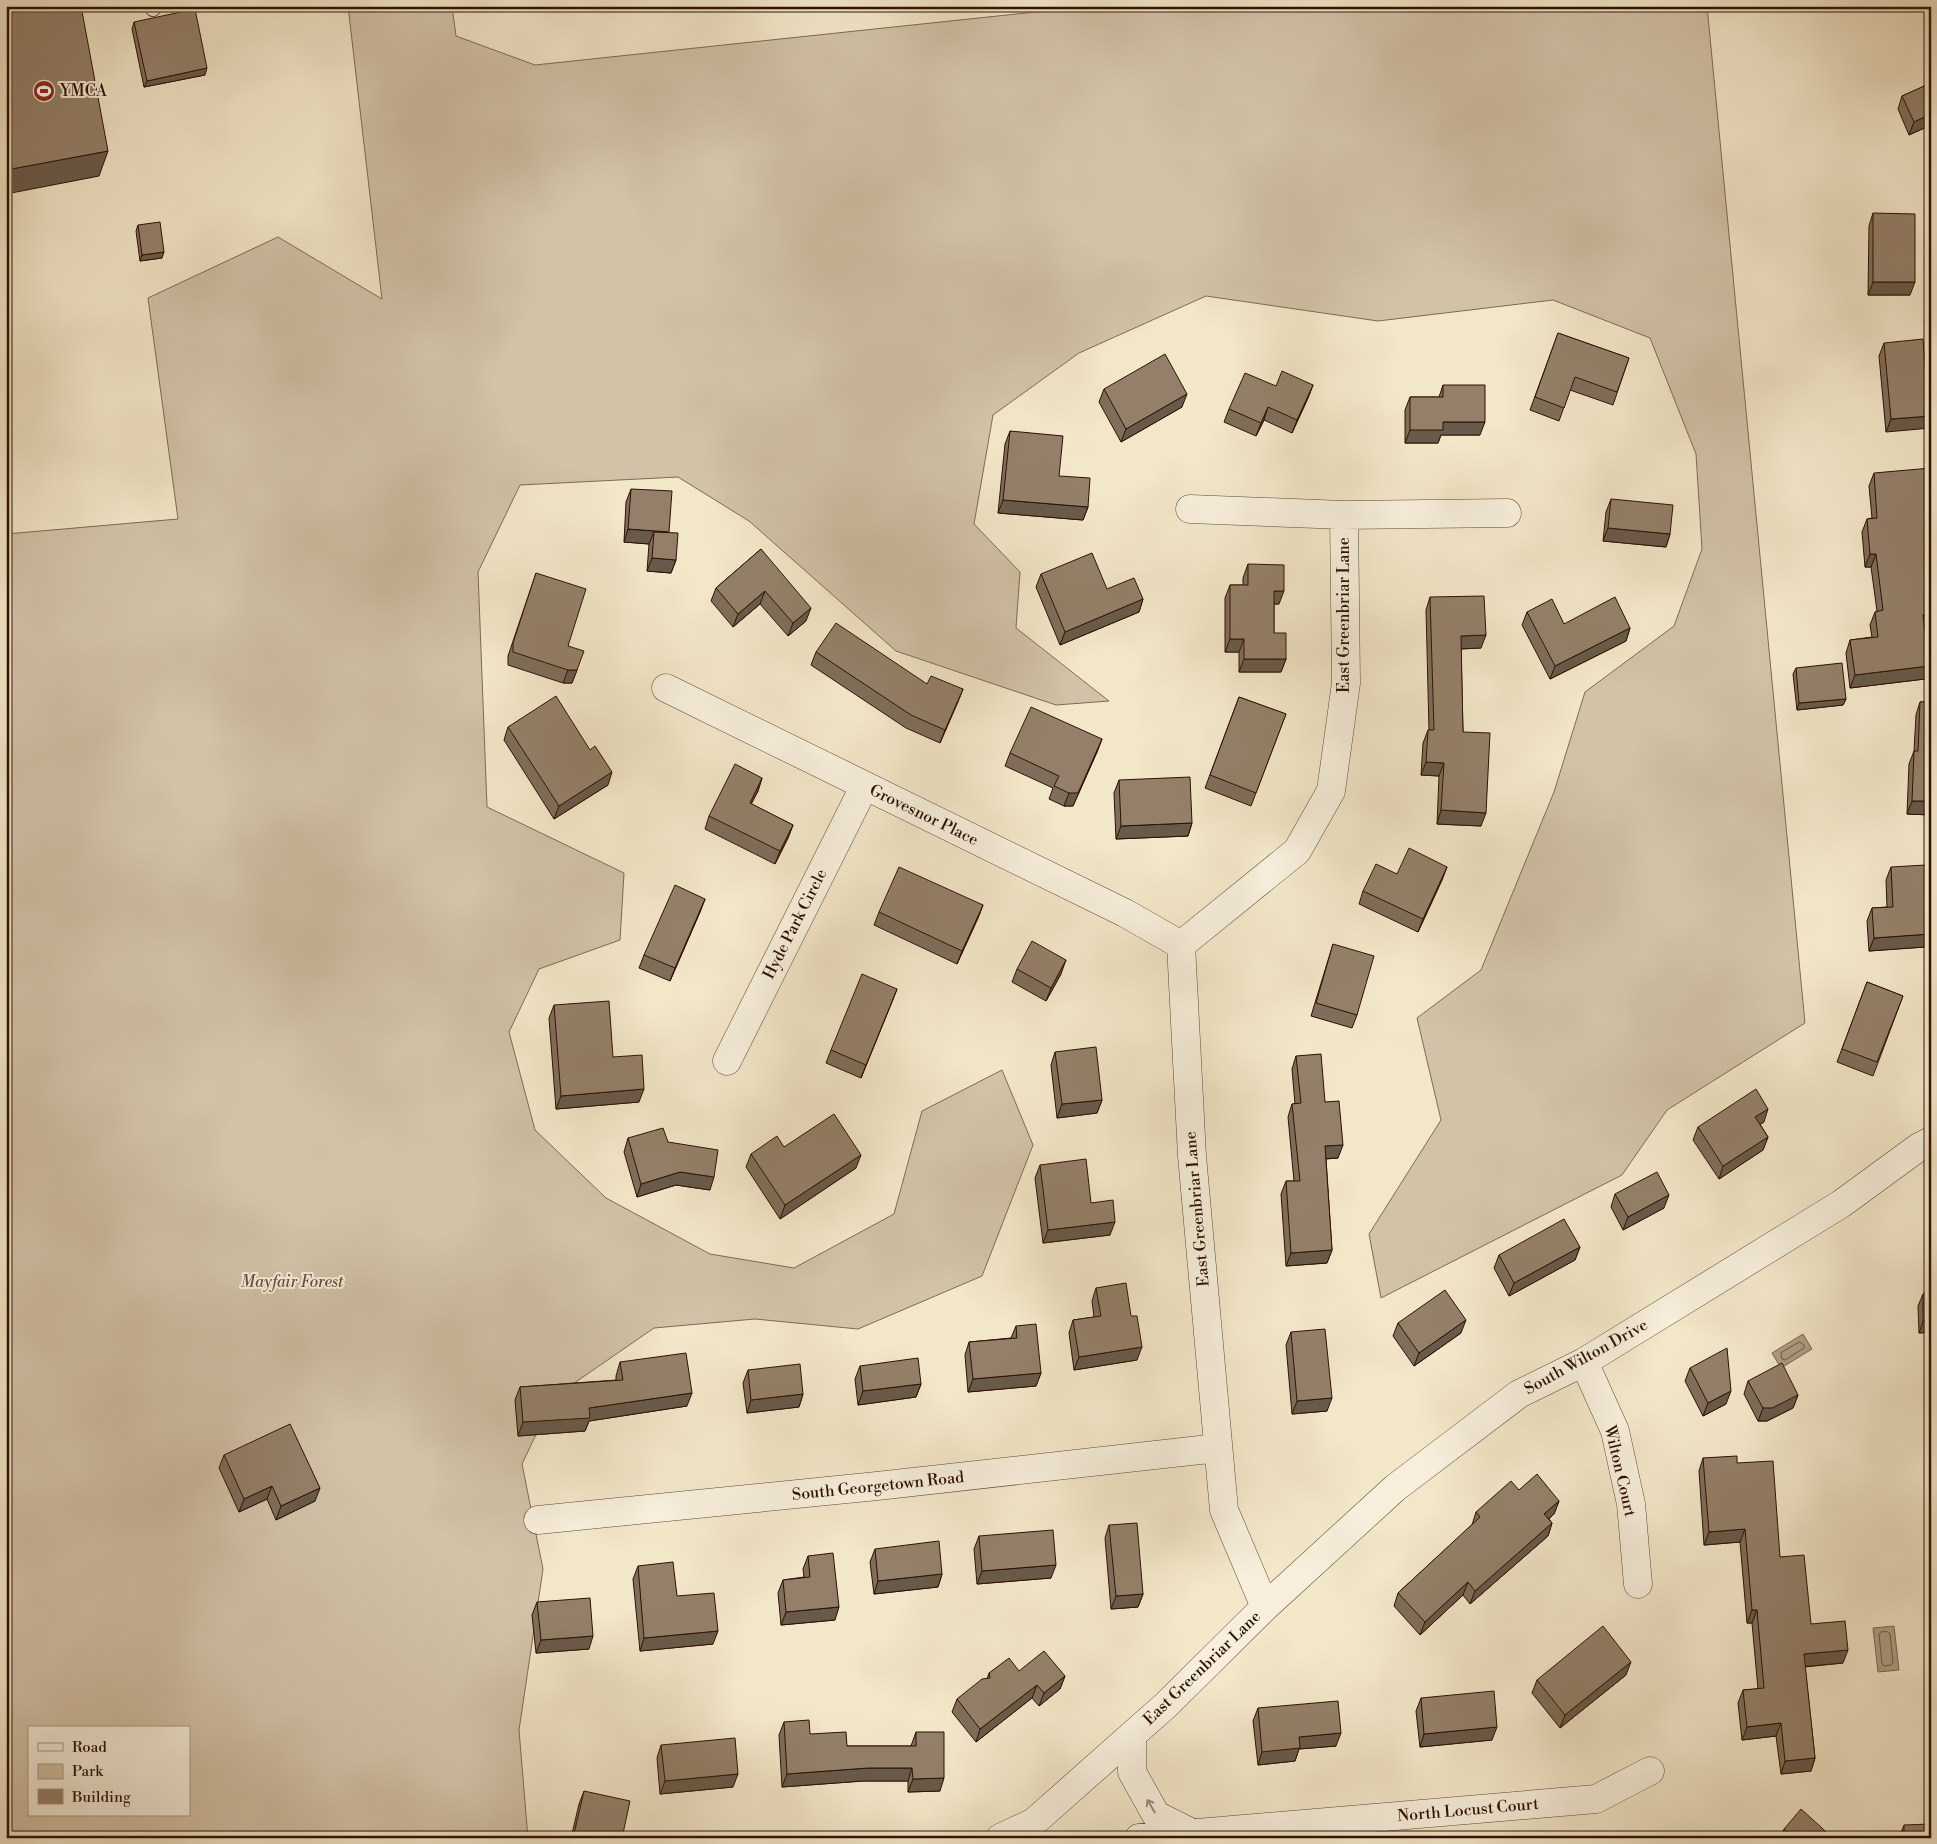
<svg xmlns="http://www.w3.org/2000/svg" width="1937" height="1844" viewBox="0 0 1937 1844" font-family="'Libre Bodoni',serif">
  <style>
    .green { fill: #d2c2a8; stroke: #806956; fill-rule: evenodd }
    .water { fill: #b09e86; stroke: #7c6552 }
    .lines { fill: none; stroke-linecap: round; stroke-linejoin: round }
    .shore { stroke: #6f5745; stroke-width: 1 }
    .service-casing { stroke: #5f4635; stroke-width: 16 }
    .minor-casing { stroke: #5f4635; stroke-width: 29 }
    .service { stroke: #f7efdc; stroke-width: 14 }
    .minor { stroke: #f7efdc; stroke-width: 28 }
    .wall { fill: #7f6e5b; stroke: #2e1004 }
    .shaded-wall { fill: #685a4a; stroke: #2e1004 }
    .building { fill: #94806a; stroke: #2e1004 }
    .oneway { stroke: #9d8b7b }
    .labels { text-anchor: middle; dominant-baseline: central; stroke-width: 4; stroke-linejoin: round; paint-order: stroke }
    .poi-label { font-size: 16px; fill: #2e1004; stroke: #f7efdc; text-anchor: start }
    .street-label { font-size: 16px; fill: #2e1004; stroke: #f7efdc }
    .park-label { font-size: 16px; font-style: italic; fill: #674e3d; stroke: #f7efdc }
  </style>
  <rect width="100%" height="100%" fill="#f3e7c9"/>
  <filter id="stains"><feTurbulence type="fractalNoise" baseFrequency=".004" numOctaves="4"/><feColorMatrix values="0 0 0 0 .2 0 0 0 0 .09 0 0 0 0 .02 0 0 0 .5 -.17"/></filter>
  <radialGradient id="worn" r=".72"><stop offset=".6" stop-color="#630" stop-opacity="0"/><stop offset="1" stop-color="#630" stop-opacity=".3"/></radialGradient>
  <path class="green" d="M348,6H452L456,36L535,65L1092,6H1707L1805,1023L1667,1110L1622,1175L1381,1298L1369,1234L1441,1120L1417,1018L1481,970L1554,792L1585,692L1674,626L1702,549L1696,454L1650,338L1553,300L1378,321L1206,296L1079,353L993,415L974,524L1020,572L1016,628L1109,701L1056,705L896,651L749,521L678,477L520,485L478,572L487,807L624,873L620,940L539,969L509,1032L535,1130L606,1198L710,1254L794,1268L894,1214L922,1111L1002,1070L1033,1145L982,1276L858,1329L755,1319L654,1328L554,1397L522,1464L543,1569L519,1730L528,1838H6V534L178,519L148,298L278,237L382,299ZM29,1728H189V1815H29Z"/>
  <path class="water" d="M1803,1334L1812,1349L1781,1368L1772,1353Z
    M1894,1626L1899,1670L1878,1672L1873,1628Z"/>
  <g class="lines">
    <path class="shore" d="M1800,1342L1804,1345V1348L1785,1360L1782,1359L1781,1353Z
      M1888,1632L1890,1634L1893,1663L1891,1665L1884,1666L1882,1664L1879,1634L1881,1632Z"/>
    <g class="service-casing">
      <path id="service" d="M152,6L153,9"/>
    </g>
    <g class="minor-casing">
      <path id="minor" d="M1190,509L1344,515L1507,513
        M666,688L1125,913L1181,945
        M1181,945L1297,851L1331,791L1346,683L1344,515
        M727,1061L864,787
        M1584,1362L1615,1431L1631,1504L1638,1584
        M538,1520L877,1486L1218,1448
        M1265,1607L1395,1488L1519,1394L1584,1362L1841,1204L1919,1147L1931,1141
        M1132,1735V1772L1156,1815L1190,1832
        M1000,1838L1034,1822L1166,1705L1265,1607L1224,1510L1192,1156L1181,945
        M1139,1838L1596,1799L1650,1771"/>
    </g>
    <use href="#service" class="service"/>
    <use href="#minor" class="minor"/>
  </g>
  <path class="wall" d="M134,22L205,75L144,87L132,29Z
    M1931,83V125L1909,135L1898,109L1902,96Z
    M1873,213L1910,295H1868L1869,226Z
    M138,225L162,258L140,261L136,231Z
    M1558,333L1629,358L1613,405L1570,390L1559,421L1530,410Z
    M1884,343L1927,390L1886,432L1879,356Z
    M1313,385L1308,398L1292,433L1264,420L1256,436L1224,422L1229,409L1276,386Z
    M1443,385L1480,435H1441L1438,443H1405V410L1410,397H1439Z
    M1104,389L1182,407L1121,442L1099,402Z
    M1010,431L1059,476L1088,507L1083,520L998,513L1005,444Z
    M1874,473L1930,536L1931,546V627L1925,628L1929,666L1925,679L1850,688L1846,653L1850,640L1872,637L1870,625L1875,612L1877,611L1871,567H1865L1862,532L1867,519L1872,518L1869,486Z
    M631,489L668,533L676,560L671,573L647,571L649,544L624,542L626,502Z
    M1611,499L1670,534L1666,547L1603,541L1606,512Z
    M761,549L806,621L788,636L760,604L733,627L711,601L716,588Z
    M1248,564L1279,604H1274V633L1286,659L1281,672H1239V652H1225V598L1230,585H1243V578Z
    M536,573L568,646L577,670L572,683H563L508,665V656Z
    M1041,574L1107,589L1143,599L1139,612L1060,645L1036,587Z
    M1430,597L1481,648L1461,649L1463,732L1481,826L1437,824L1439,776L1421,775L1423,743L1428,730H1429L1426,610Z
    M1527,612L1564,624L1630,628L1626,641L1550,679L1522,625Z
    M816,652L927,684L963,689L940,743L906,728L811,665Z
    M1796,668L1846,699L1843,705L1797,710L1793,674Z
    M1239,697L1286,714L1251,806L1205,788Z
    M1920,702H1931V815L1907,814L1909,764L1914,751L1916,715Z
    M508,727L608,785L554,819L504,740Z
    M1102,739L1097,752L1073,806H1064L1049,799L1053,788L1005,766L1010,753Z
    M762,778L758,791L751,804L793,825L788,838L775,864L705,829L709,816Z
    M1119,780L1192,823L1188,836L1116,839L1114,793Z
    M1447,867L1442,880L1418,932L1359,904L1363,891L1397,874Z
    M1891,867L1925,947L1869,951L1867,921L1872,908L1887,907L1886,880Z
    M705,899L700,912L670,981L639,968L644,955Z
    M983,905L978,918L957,964L874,925L879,912Z
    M1333,944L1357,1015L1352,1028L1311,1016L1329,957Z
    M1017,969L1061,974L1046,1001L1012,982Z
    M1867,982L1903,996L1873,1076L1837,1062Z
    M897,989L861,1078L826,1063L831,1050Z
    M554,1005L613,1057L639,1102L556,1109L549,1018Z
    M1055,1052L1102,1100L1097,1113L1057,1118L1051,1065Z
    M1296,1056L1325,1102L1338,1158L1326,1159L1332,1250L1327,1263L1286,1266L1281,1194L1286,1181H1294L1288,1117L1292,1104H1295L1292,1069Z
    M1764,1122L1760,1124L1768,1137L1763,1150L1719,1179L1693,1140L1698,1127Z
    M628,1138L668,1142L710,1190L676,1185L637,1197L624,1152Z
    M784,1147L856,1168L780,1219L746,1167L751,1154Z
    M1040,1165L1091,1203L1110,1235L1043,1243L1035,1178Z
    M1615,1194L1664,1208L1623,1230L1611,1207Z
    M1580,1247L1575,1260L1509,1296L1494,1268L1499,1255Z
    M1931,1263V1281L1930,1266Z
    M1931,1286V1332L1919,1333L1918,1306L1923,1294Z
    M1096,1288L1131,1316L1137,1360L1074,1370L1069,1333L1073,1320L1094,1317L1092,1301Z
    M1398,1323L1461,1333L1414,1366L1393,1336Z
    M1016,1326L1041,1373L1036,1386L968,1392L965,1355L969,1342L1011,1338Z
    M1291,1332L1327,1411L1292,1414L1286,1345Z
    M620,1362L687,1406L589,1421L585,1431L518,1436L515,1400L520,1387L616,1380V1376Z
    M860,1366L921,1384L916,1397L858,1405L855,1379Z
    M1690,1368L1726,1404L1703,1416L1685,1381Z
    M748,1370L803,1394L799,1407L747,1413L743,1383Z
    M1748,1381L1798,1395L1793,1408L1767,1421H1758L1744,1394Z
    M224,1455L315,1501L276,1520L267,1499L239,1512L219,1468Z
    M1703,1458L1737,1463L1811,1624L1843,1663L1805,1667L1815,1758L1811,1771L1781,1774L1776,1736L1742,1740L1738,1703L1743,1690L1758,1689L1752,1623H1747L1740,1542L1704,1545L1699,1471Z
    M1519,1490L1559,1501L1554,1514L1549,1519L1552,1523L1548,1536L1470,1604L1463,1595L1420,1635L1394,1606L1398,1593L1472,1525L1476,1512Z
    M1109,1525L1143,1594L1138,1607L1111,1609L1105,1538Z
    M1931,1528V1587L1927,1539Z
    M979,1536L1051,1578L977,1584L974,1549Z
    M875,1549L942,1574L938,1587L874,1594L870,1562Z
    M808,1556L835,1620L781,1625L778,1593L783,1580L804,1577L803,1569Z
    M638,1566L677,1596L713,1644L640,1651L633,1579Z
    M537,1602L589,1649L536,1653L532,1615Z
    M1019,1671L1065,1676L1060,1689L1039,1706L1032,1698L976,1742L952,1712L957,1699L987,1679L989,1673Z
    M1626,1675L1560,1728L1532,1693L1537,1680Z
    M1421,1698L1492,1740L1420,1747L1416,1711Z
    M1258,1708L1336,1746L1299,1749L1295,1761L1258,1765L1253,1721Z
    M784,1722L810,1734L847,1746H911L916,1732L940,1791L908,1792V1781H863L782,1787L779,1735Z
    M661,1745L733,1787L660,1794L657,1758Z
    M584,1791L622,1838H571L579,1804Z
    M1904,1825L1931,1838H1899Z
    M1784,1829L1833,1838H1780Z"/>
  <path class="shaded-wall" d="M207,68L205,75L144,87L147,81Z
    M1931,114V125L1909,135L1914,122Z
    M108,151L99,176L6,194V170Z
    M164,252L162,258L140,261L142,255Z
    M1873,282H1915L1910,295H1868Z
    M1313,385L1308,398L1292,433L1297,420Z
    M1187,394L1182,407L1121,442L1126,429Z
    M1268,407L1264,420L1256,436L1261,423Z
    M1931,416V428L1886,432L1891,419Z
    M1443,422H1485L1480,435H1441L1438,443H1405L1410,430Z
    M1003,500L1088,507L1083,520L998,513Z
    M1929,523H1931V536H1924Z
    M1608,528L1670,534L1666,547L1603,541Z
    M628,529L669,532H654L649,544L624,542Z
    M1870,554H1876L1871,567H1865Z
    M652,558L676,560L671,573L647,571Z
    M765,591L760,604L733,627L738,614Z
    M1274,591H1284L1279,604H1269Z
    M1143,599L1139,612L1060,645L1065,632Z
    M811,608L806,621L788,636L793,623Z
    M1931,614V627L1918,628L1923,615Z
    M1630,628L1626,641L1550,679L1555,666Z
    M1486,635L1481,648L1456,649L1461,636Z
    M1230,639H1244L1239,652H1225Z
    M1244,659H1286L1281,672H1239Z
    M1929,666L1925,679L1850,688L1855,675Z
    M568,670H577L572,683H563Z
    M963,689L958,702L940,743L945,730Z
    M1846,699L1843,705L1797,710L1799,703Z
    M1102,739L1097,752L1073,806H1064L1069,793Z
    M1426,762L1444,763L1439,776L1421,775Z
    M612,772L608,785L554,819L559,806Z
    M762,778L758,791L745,816L750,803Z
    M1912,801H1931V815L1907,814Z
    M1441,810L1486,813L1481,826L1437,824Z
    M1192,823L1188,836L1116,839L1121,826Z
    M793,825L788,838L775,864L780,851Z
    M1447,867L1442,880L1418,932L1423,919Z
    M705,899L700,912L670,981L675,968Z
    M983,905L978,918L957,964L962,951Z
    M1930,934L1925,947L1869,951L1874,938Z
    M1066,960L1061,974L1046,1001L1051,988Z
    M897,989L892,1002L861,1078L866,1065Z
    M644,1089L639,1102L556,1109L561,1096Z
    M1102,1100L1097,1113L1057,1118L1062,1104Z
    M1768,1109L1764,1122L1751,1130L1755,1117Z
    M1768,1137L1763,1150L1719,1179L1723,1166Z
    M1343,1145L1338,1158L1320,1159L1325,1146Z
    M861,1155L856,1168L780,1219L785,1205Z
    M680,1172L714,1177L710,1190L676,1185L637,1197L641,1184Z
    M1669,1195L1664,1208L1623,1230L1628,1217Z
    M1115,1222L1110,1235L1043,1243L1048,1230Z
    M1580,1247L1575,1260L1509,1296L1514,1283Z
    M1332,1250L1327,1263L1286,1266L1291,1253Z
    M1466,1320L1461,1333L1414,1366L1419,1353Z
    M1931,1320V1332L1919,1333L1923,1321Z
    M1142,1347L1137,1360L1074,1370L1079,1357Z
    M1041,1373L1036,1386L968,1392L973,1379Z
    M921,1384L916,1397L858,1405L863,1391Z
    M1731,1391L1726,1404L1703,1416L1708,1403Z
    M692,1393L687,1406L589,1421L585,1431L518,1436L523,1422L589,1408Z
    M803,1394L799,1407L747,1413L751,1400Z
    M1798,1395L1793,1408L1767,1421H1758L1763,1408Z
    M1332,1398L1327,1411L1292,1414L1297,1401Z
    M272,1486L267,1499L239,1512L244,1499Z
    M320,1488L315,1501L276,1520L281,1506Z
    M1559,1501L1554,1514L1539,1527L1544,1514Z
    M1552,1523L1548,1536L1470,1604L1475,1591Z
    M1745,1529L1740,1542L1704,1545L1709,1532Z
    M1056,1565L1051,1578L977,1584L982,1571Z
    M942,1574L938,1587L874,1594L878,1581Z
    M1468,1582L1463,1595L1420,1635L1425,1622Z
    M1143,1594L1138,1607L1111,1609L1116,1596Z
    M839,1607L835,1620L781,1625L786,1612Z
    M1752,1610H1757L1752,1623H1747Z
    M718,1631L713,1644L640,1651L644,1638Z
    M593,1636L589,1649L536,1653L541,1640Z
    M1848,1650L1843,1663L1799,1667L1804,1654Z
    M1631,1662L1626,1675L1560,1728L1565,1715Z
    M1065,1676L1060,1689L1039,1706L1044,1693Z
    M1037,1685L1032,1698L976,1742L980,1729Z
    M1781,1723L1776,1736L1742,1740L1747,1727Z
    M1497,1727L1492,1740L1420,1747L1424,1734Z
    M1341,1733L1336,1746L1299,1749L1295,1761L1258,1765L1262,1752L1299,1737Z
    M1815,1758L1811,1771L1781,1774L1785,1761Z
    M868,1768H912L908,1781H863L782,1787L787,1774Z
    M738,1774L733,1787L660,1794L665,1781Z
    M944,1778L940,1791L908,1792L913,1779Z"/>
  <path class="building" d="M6,6H81L108,151L6,170Z
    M195,9L207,68L147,81L134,22Z
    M1931,83V114L1914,122L1902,96Z
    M1873,213L1915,214V282H1873Z
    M160,222L164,252L142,255L138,225Z
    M1558,333L1629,358L1617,392L1575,377L1564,408L1535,397Z
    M1923,339L1927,390H1931V416L1891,419L1884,343Z
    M1165,354L1187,394L1126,429L1104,389Z
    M1282,371L1313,385L1297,420L1268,407L1261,423L1229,409L1245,373L1276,386Z
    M1443,385H1485V422H1443V430H1410V397H1443Z
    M1010,431L1063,436L1059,476L1090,478L1088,507L1003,500Z
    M1931,468V523H1929L1931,546V614L1923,615L1929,666L1855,675L1850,640L1878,637L1875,612L1883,610L1876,554H1870L1867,519L1877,518L1874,473Z
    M631,489L672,491L669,532L628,529Z
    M1611,499L1673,505L1670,534L1608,528Z
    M654,532L678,533L676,560L652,558Z
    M761,549L811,608L793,623L765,591L738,614L716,588Z
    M1092,553L1107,589L1134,578L1143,599L1065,632L1041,574Z
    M1248,564L1284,565V591H1274V633H1286V659H1244V639H1230V585H1248Z
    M536,573L586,589L568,646L584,651L577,670H568L513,652V643Z
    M1484,596L1486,635L1461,636L1463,732L1490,733L1486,813L1441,810L1444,763L1426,762L1428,730H1434L1430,597Z
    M1615,597L1630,628L1555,666L1527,612L1552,599L1564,624Z
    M836,623L927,684L931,676L963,689L945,730L911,715L816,652Z
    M1842,663L1846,699L1799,703L1796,668Z
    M556,696L590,750L595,746L612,772L559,806L508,727Z
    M1239,697L1286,714L1256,793L1210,775Z
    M1920,702H1931V801H1912L1914,751H1918Z
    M1031,707L1102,739L1078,793H1069L1054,786L1059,776L1010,753Z
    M735,764L762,778L750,803L793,825L780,851L709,816Z
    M1190,777L1192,823L1121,826L1119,780Z
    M1409,848L1447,867L1423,919L1363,891L1376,864L1397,874Z
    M1926,865L1930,934L1874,938L1872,908L1893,907L1891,867Z
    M899,867L983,905L962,951L879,912Z
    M675,885L705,899L675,968L644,955Z
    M1032,941L1066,960L1051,988L1017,969Z
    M1333,944L1374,956L1357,1015L1316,1003Z
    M862,974L897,989L866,1065L831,1050Z
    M1867,982L1903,996L1877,1062L1842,1049Z
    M609,1001L613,1057L642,1055L644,1089L561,1096L554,1005Z
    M1096,1047L1102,1100L1062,1104L1055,1052Z
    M1321,1054L1325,1102L1339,1101L1343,1145L1325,1146L1332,1250L1291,1253L1286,1181H1300L1292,1104L1301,1103L1296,1056Z
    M1756,1089L1768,1109L1755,1117L1768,1137L1723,1166L1698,1127Z
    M834,1114L861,1155L785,1205L751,1154L777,1136L784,1147Z
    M663,1128L668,1142L718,1150L714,1177L680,1172L641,1184L628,1138Z
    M1086,1159L1091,1203L1113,1200L1115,1222L1048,1230L1040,1165Z
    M1657,1172L1669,1195L1628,1217L1615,1194Z
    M1564,1219L1580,1247L1514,1283L1499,1255Z
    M1126,1283L1131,1316H1137L1142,1347L1079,1357L1073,1320L1101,1316L1096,1288Z
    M1931,1286V1320L1923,1321V1294Z
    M1445,1290L1466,1320L1419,1353L1398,1323Z
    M1036,1324L1041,1373L973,1379L969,1342L1017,1338L1016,1326Z
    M1325,1329L1332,1398L1297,1401L1291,1332Z
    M1727,1348L1731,1391L1708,1403L1690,1368Z
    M686,1353L692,1393L589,1408L590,1418L523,1422L520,1387L623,1380L620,1362Z
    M918,1358L921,1384L863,1391L860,1366Z
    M1782,1363L1798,1395L1772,1408H1763L1748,1381Z
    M800,1364L803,1394L751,1400L748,1370Z
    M290,1424L320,1488L281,1506L272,1486L244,1499L224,1455Z
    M1737,1456V1463L1773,1461L1780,1557L1804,1555L1811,1624L1845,1621L1848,1650L1804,1654L1815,1758L1785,1761L1781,1723L1747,1727L1743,1690L1764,1688L1757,1610H1752L1745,1529L1709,1532L1703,1458Z
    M1537,1474L1559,1501L1544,1514L1552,1523L1475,1591L1468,1582L1425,1622L1398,1593L1480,1517L1476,1512L1511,1481L1519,1490Z
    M1137,1523L1143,1594L1116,1596L1109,1525Z
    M1053,1530L1056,1565L982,1571L979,1536Z
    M939,1541L942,1574L878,1581L875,1549Z
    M833,1553L839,1607L786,1612L783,1580L810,1577L808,1556Z
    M673,1562L677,1596L714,1593L718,1631L644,1638L638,1566Z
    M590,1598L593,1636L541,1640L537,1602Z
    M1603,1626L1631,1662L1565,1715L1537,1680Z
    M1044,1651L1065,1676L1044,1693L1037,1685L980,1729L957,1699L982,1679L990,1678L989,1673L1009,1658L1019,1671Z
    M1494,1691L1497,1727L1424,1734L1421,1698Z
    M1338,1701L1341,1733L1299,1737L1300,1748L1262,1752L1258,1708Z
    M809,1720L810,1734L846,1732L847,1746H916V1732H944V1778L913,1779L912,1768H868L787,1774L784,1722Z
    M735,1738L738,1774L665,1781L661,1745Z
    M584,1791L630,1801L622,1838H573Z
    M1801,1809L1833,1838H1787L1790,1834L1784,1829Z
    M1931,1824V1838H1904V1825Z
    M1696,1834L1697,1838H1677Z"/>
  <defs><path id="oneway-shaft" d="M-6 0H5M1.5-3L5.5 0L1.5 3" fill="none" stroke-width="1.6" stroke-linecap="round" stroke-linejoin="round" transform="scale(1.25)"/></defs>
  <use class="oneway" href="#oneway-shaft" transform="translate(1151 1806) rotate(-120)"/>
  <defs>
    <g id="stadium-disc" transform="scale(1.125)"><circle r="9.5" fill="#8f2418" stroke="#f7efdc"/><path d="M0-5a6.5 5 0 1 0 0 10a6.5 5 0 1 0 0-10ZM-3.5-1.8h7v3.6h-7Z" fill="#fff"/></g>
  </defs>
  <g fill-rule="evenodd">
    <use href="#stadium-disc" x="44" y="91"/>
  </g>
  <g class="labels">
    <g class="poi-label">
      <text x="60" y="91">YMCA</text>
    </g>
    <g class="street-label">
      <text transform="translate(1344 615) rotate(-90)">East Greenbriar Lane</text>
      <text transform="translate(924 815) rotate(26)">Grovesnor Place</text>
      <text transform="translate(795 924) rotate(-63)">Hyde Park Circle</text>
      <text transform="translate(1197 1209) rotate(-95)">East Greenbriar Lane</text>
      <text transform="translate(1586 1357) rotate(-29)">South Wilton Drive</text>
      <text transform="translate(1620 1471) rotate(77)">Wilton Court</text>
      <text transform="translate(878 1486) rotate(-6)">South Georgetown Road</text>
      <text transform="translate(1202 1668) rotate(-44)">East Greenbriar Lane</text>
      <text transform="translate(1468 1810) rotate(-5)">North Locust Court</text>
    </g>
    <g class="park-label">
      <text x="292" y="1282">Mayfair Forest</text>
    </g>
  </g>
  <rect width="1937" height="1844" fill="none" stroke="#f3e7c9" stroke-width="25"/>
  <rect x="8" y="8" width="1922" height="1829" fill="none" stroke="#2e1004" stroke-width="2.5"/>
  <rect x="12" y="12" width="1912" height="1819" fill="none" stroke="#2e1004"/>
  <rect x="28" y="1726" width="162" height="90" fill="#f7efdc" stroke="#a79686"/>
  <rect x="38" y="1743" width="25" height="8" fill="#f7efdc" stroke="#a79686"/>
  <text x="72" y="1752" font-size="15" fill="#2e1004">Road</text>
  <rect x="38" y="1764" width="25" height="15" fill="#d2c2a8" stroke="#a79686"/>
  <text x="72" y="1776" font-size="15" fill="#2e1004">Park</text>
  <rect x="38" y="1789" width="25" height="15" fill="#94806a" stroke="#a79686"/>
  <text x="72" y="1802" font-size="15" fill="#2e1004">Building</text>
  <rect width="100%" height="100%" filter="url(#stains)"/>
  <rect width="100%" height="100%" fill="url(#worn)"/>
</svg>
